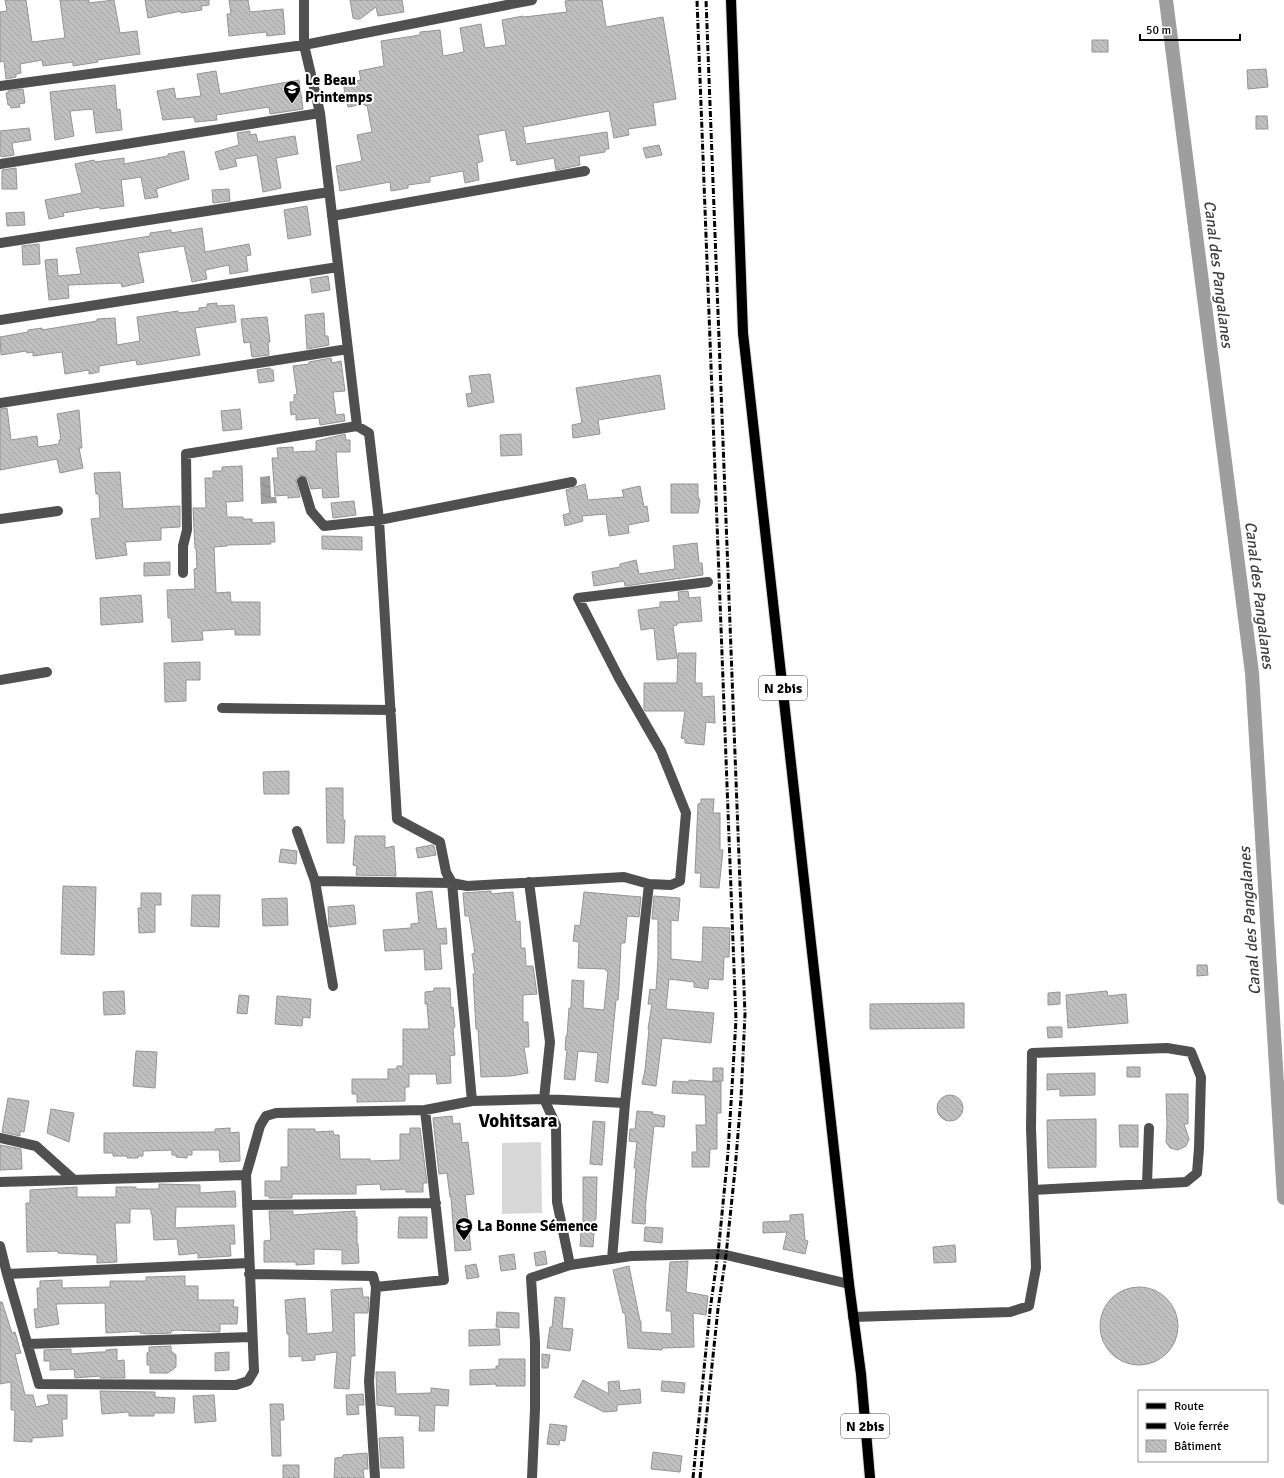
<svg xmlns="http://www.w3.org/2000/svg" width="1284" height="1478" viewBox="0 0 1284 1478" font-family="Signika,sans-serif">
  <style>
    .pitch { fill: #d7d7d7 }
    .water { fill: url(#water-waves) }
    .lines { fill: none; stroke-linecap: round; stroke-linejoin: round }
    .canal { stroke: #9e9e9e; stroke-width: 14 }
    .building { fill: url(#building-back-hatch); stroke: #949494 }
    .major-casing { stroke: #dbdbdb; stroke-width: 12 }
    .minor { stroke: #505050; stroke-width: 10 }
    .major { stroke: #000; stroke-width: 10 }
    .rail { stroke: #000; stroke-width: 3; stroke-dasharray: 6 2 1 2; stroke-linecap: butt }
    .labels { text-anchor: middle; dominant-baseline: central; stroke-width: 4; stroke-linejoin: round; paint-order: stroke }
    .shield { fill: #fff; stroke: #4c4c4c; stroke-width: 1 }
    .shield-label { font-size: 14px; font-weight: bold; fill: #000 }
    .poi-label { font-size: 15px; font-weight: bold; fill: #000; stroke: #fff; text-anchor: start }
    .water-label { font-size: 16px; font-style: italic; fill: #3f3f3f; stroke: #fff }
    .district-label { font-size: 19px; font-weight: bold; fill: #000; stroke: #fff }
  </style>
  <defs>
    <pattern id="water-waves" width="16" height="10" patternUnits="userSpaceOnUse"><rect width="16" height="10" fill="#9e9e9e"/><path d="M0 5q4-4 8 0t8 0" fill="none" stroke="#868686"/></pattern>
    <pattern id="building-back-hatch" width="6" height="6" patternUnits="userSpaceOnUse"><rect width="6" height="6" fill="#c0c0c0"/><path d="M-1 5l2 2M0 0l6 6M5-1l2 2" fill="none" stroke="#a3a3a3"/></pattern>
  </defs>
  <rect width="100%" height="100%" fill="#fff"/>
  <path class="pitch" d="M541,1142L542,1213L502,1214V1143Z"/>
  <path class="water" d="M270,476L271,497H276L277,503L261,504L260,477Z"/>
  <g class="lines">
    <path class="canal" d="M1166,0L1252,673L1284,1198"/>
  </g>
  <path class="building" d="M5,0H26L32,42L65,38L60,0H89V3L114,0L120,33L137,31L140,54L97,60L98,62L73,66V62L43,66L42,60L20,64L21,73L16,74V77L6,79L4,61L0,62V12L7,11Z
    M145,0H209V5L201,6L202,10L181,13V11L148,18Z
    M229,0H248L250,12L283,9L285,34L267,36L266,32L229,36L227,14H231Z
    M350,0H402L404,12L378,16L376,7L360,19H356L353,18Z
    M574,0H602L606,27L663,17L676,99L653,103L656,125L628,129L629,135L614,138L609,111L523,127L526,144L607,132L609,149H605V152L580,156H579L580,165L556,170L554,158L517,165L516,160L511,161L505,130L478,135L483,161L477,163L479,180L465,183L463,171L430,177V182L408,185V188L391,191L390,182L340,191L336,166L362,161L357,135L372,132L367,105L365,106V104L348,107L343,83L361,80L359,71L384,66L381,41L420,35V32L440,30L443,56L464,52L460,28L481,24L485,48L506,45L502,20L523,16L524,17L567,12L565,1Z
    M1092,40H1108V52H1092Z
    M1266,69L1268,87L1248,89L1247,70Z
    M216,71L220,94L299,80L303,109L270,114L269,107L216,115L217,120L195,122L194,117L163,120L157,91L174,88L176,99L201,96L197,74Z
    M115,85L117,110L120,109L122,130L96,133L93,109L70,111L74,136L55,140L50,92Z
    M23,89L25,103L19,104L20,107L11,108L10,105H8L6,93H8V91Z
    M1256,116H1267L1268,129H1256Z
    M29,128L31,140L12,143L14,155L2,157V156H0V131Z
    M250,131V135L256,134L258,142L295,136L298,154L276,158L281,188L263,192L257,155L235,159L237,166L220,170L215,152L239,145L237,133Z
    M659,145L662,155L646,158L643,148Z
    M184,151L189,179L156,189L158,197L145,199L141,177L121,180L124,206L100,209V207L63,213L64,216L49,219L45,200L82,193L75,164L94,160L95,162L124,158V164L168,156V154Z
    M16,168L17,189H2V170Z
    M229,189L230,201L213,203L212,190Z
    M307,206L311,235L288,239L284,210Z
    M24,212L25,225L7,226L6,213Z
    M202,228L205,252L249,244L251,255L246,256L248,271L230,274L229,265L205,270L207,279L192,282L184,246L138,253L144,282L122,287L121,283L68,285L69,298L49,300L45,260L57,259L58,276L81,274L76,248L150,236V233L171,230V233Z
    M39,244L40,264L23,265L22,246Z
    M328,276L330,290L312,293L310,279Z
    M217,303V306L234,305L236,322L195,328L200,355L137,365L136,360L99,366V372L89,374V370L65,374L62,352L33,356V352L27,353L26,351L1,355L0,337L28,332V330L42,328V330L97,321V319L115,318L117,345L140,341L137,317L178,311V313L199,311V308L207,307V304Z
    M324,313L325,336H328L329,345L307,349L305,315Z
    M267,317L270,342H268L269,355L252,357L250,342L244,343L241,319Z
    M331,358L332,363L341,361L345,391L333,392L336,415L344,414L345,421L320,425L319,418L296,420V414L291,415L290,402H294V395L297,394L293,366L309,364V362Z
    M270,368L271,370H273L274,381L259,383L257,370Z
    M490,374L494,402L468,407L466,394L472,393L469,376Z
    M660,375L665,409L598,420L600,434L573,438L572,425L582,423L576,388Z
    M7,408L11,440L37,436L38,447L59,444V440H61L57,414L79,410L82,448H79L83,468L60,473L57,459L0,470V409Z
    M240,409L242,429L223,431L221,411Z
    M345,434L346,440H350V452H336L339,497L323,498L322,488L311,489L308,479L303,475L298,476L296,480L300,497L288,498V495L275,496L272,458H278L277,448L293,447V452L316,451V441Z
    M521,434L522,455L501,456L500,435Z
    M242,466L243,501L226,502L227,517H243V519H252V523L274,522L275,542H270L271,544L227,545V546L214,547L216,593L230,592L231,602H260V635H235V629L202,631L203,640L172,642L171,618H168L167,590L195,589L194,569L197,568L196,548H195L193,508H206L205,478H213V471H222V467Z
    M120,472L123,509L180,506V527L161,528V540L125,542L127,555L96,559L91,519L100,518L99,494H96L94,473Z
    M585,484L588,500L624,497L622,490L640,486L644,507L647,506L649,521L628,525L629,533L609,536L606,514L582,516L583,521L565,526L563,515L570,513L566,490Z
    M671,484H698V496L700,501L698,513H671Z
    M354,501L356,515L333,518L331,503Z
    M322,536L362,537V550L322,549Z
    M697,543L699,563H702L703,575L625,586L624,581L594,586L592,572L620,567V564L636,560L639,574L675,569L673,546Z
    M170,562V575L144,576V563Z
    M688,591L689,598L700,597L702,621L677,623V625L673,626L677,658L657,660L654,628L641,630L638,610L660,607V602L679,601L678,592Z
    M141,595L143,622L101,625L100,598Z
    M678,653H696L695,683H702V697L714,696L715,723L706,722L704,745L685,743V739L681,738L685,711H645L644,709V683H677Z
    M200,662V680H186V701L165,702L164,663Z
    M289,771V794H264L263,772Z
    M326,788H343V820H345L344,843H327Z
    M701,799H714L713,813H720V850H723L719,888L700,887L701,873H695L698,804L701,803Z
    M355,836H385V848L394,846L396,876L356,875L357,866L353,865Z
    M432,845L434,846L436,855L418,858L416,848Z
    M281,849L297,851L296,864L279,862Z
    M63,886L96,887L94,955L61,954Z
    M432,891L437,929L446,928L447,944H440L442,969L425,970L424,949L385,951L383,930L411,928V924L419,923L416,893Z
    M491,891V894L513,892L516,922L520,921L521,948H525L526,966H533L537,994L523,995V1022H528L529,1047H524L528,1073L511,1076L481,1077L478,1029H476L475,1010L473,974H475L472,954L475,953L469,916H465L463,893Z
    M584,892L641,897L639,917L627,916L625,943H621L619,987L618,1000H616L608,1083L595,1081L598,1053L578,1051L575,1080L564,1079L567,1050H565L566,1036H567L569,1008H571L572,980L584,981L583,1008L604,1010L608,971H606V969L578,968L579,942L573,941L575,925L580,926Z
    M141,893H161V905H155V932L139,933L138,908H141Z
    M192,895H220L219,927L191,926Z
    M654,896L680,898L678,921L671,920V959L702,962L703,927L730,928L729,957H724L723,980L709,979L708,989L694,987V982L669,979L666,1009L714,1013L711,1043L662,1038L656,1086L642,1084L645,1070L649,1029H648L652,1004H648L650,989L656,990L658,958V919H652Z
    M287,898L288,925L263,926L262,899Z
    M354,905L356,924L329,927L328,907Z
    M1197,965H1207L1208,975L1197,976Z
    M434,988H450L451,1008L453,1007L455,1027L453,1028L455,1055L450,1056L451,1083L437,1084L436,1074H409V1087H405V1101L357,1102V1094H352V1079H388V1069H397V1066H403V1029H429L427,1004H425V992L434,991Z
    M124,991L125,1014L104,1015L103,992Z
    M1107,991L1108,996L1126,994L1128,1023L1068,1028L1066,995Z
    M1060,992V1004L1048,1005V993Z
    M239,995L249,996L247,1014L237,1013Z
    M277,996L311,999L310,1018L303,1017L302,1026L275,1024Z
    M964,1003V1028L870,1029V1004Z
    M1047,1027H1062V1037L1048,1038Z
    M136,1051L157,1052L155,1088L133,1086Z
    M1127,1067H1140V1077H1127Z
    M713,1068H723V1081H713Z
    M1095,1073V1095L1060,1096V1089L1047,1090V1074Z
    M689,1080L721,1082V1113H717V1149H710L709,1167H692V1152H697L696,1125H706L705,1095L672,1093L673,1081L689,1082Z
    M1166,1094H1188V1124H1184L1189,1139L1186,1146L1178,1150L1170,1148L1166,1142L1167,1124Z
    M937 1108a13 13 0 1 1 26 0a13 13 0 1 1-26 0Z
    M8,1098L29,1101L24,1132L20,1131V1136L2,1132Z
    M51,1109L74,1113L69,1142L47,1133Z
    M637,1111L653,1112L652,1114L665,1116L664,1127L654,1126L645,1210H646L645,1224L632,1223L636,1168H634L637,1142L629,1141L630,1129H635Z
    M452,1116L453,1124L460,1123L462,1143L468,1142L474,1194L465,1195L471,1250L455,1251L451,1197H450L447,1173L439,1174L433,1118Z
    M1096,1119V1167L1048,1168L1047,1120Z
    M593,1121L605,1122L602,1165L590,1164Z
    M1119,1125H1138V1147H1120Z
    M230,1128V1133L239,1132L240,1161L220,1162L219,1150H192V1155H187V1158L176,1157V1155H172V1150L143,1151V1156H138V1158H127V1156H113V1153H104V1133L215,1132V1129Z
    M410,1128H420L427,1183H423V1192H406V1189L381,1190L380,1184L356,1185V1194H292V1198H269V1196H265V1181H281V1167H288V1129H315V1132L333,1131L334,1135H339L340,1159H370V1161L400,1160V1134H410Z
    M0,1145L21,1149L22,1169L0,1170Z
    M583,1177H597L596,1219H595L593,1247L580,1246L581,1232H583Z
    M159,1184L200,1185V1193L235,1191L236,1207H176L175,1228L234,1225L235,1244H230L231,1256L198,1258V1253L179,1255L177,1239L154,1240L152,1214H151V1209H130V1223H115L117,1262L97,1263V1255L58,1253V1251L27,1252L26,1203H30V1190L77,1187V1197H116V1187H136V1189H159Z
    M269,1211H293V1215L355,1211V1217H357V1244H358L359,1263L342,1264V1250L314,1249V1264L296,1265V1262H264V1241L271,1240Z
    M803,1214L805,1240L808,1241L805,1254L783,1249L787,1232L763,1233V1222L790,1221V1215Z
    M399,1217H427V1238H398Z
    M645,1227L663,1228L662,1243L644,1241Z
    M955,1245L956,1262L934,1263L933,1247Z
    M545,1251L547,1264L536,1266L534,1253Z
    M514,1254L516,1269L501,1271L499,1256Z
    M688,1261L686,1292L708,1296L706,1315L693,1313L694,1347L662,1348V1350L628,1348L625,1313H623L613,1270L629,1266L640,1321H641V1332L672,1334L671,1311H666L670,1262Z
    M476,1264L479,1277L467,1279L465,1266Z
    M185,1276V1286H198V1300H234L233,1307H238L237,1324H220V1332L176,1330L171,1331V1333L149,1334L140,1333V1331L106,1333L105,1303L56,1304L59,1324L36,1328L34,1309H38L37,1288H40V1281L62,1280V1288L110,1287V1281H146V1277Z
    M1100 1326a39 39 0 1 1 78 0a39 39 0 1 1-78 0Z
    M362,1288L363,1297H369L368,1313H354L355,1356H351L349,1389L334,1388L337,1352L315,1355V1360L302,1361V1356L289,1357V1334H287L285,1300L305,1298L307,1334L333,1332L331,1290Z
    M555,1297L565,1298L562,1328L573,1329L570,1351L547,1348L550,1327H552Z
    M0,1302H2L12,1333L15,1332L21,1353L15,1354L25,1395H33L36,1407L49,1404L47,1395H67V1419H62L63,1436L32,1438V1442L14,1441L15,1410H11V1382L0,1384Z
    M497,1312L519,1313V1328L496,1327Z
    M499,1329L500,1345L469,1346V1330Z
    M171,1346V1351L176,1355V1367L168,1373H150V1365H147V1353L149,1352V1347Z
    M71,1349V1354L100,1352H106V1350L117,1349V1361L124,1360L125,1378H100V1376L75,1378L74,1369L50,1370V1361H44V1350Z
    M229,1352V1370L215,1371V1353Z
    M542,1354L550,1355L548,1368H542Z
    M499,1359H525V1386H496V1384L470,1385V1370L496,1369V1366H499Z
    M376,1372H395L396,1394L431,1393V1388L449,1390L448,1406L435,1405L434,1431H419L420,1416L395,1415V1407L377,1405Z
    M583,1380L609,1394L608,1382L619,1381L620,1391L640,1389L641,1403L617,1405V1411L604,1412L574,1397Z
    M662,1381L685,1383L684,1393L661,1391Z
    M100,1391L155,1392V1397L175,1398L174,1413H154V1416H129V1412L102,1414Z
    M363,1394L364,1405H358L359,1414L347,1415L346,1395Z
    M214,1395L216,1421L195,1423L193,1396Z
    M270,1404H283L284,1420H280L281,1456H272Z
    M550,1424L567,1426L565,1441L560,1440L559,1445L547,1444Z
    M403,1437L404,1468H381L379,1438Z
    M653,1452L682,1456L680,1472L651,1469Z
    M367,1453L368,1469H363L364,1478H334L335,1458L343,1457V1455Z
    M283,1465H299V1478H283Z"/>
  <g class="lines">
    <g class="major-casing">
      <path id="major" d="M731,0L743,333L849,1284L861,1374L870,1478"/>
    </g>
    <path class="minor" d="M304,0V45L320,113L357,426
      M0,86L304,45L532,0
      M0,164L320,113
      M332,216L585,171
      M0,243L329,192
      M0,320L338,267
      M0,403L348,349
      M302,481L311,511L324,526L379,520L572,482
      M0,519L58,511
      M183,573V546L187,530L186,454L357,426L369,433L379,520L397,819L440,842L446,872L452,883L472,1101
      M0,680L47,672
      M222,708L391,710
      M297,831L315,881L333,986
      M315,881L452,883L467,886L624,877L649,884L625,1103L612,1259
      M529,882L550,1042L544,1099L625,1103
      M649,884L671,885L680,881L686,813L661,751L619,678L578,598L708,582
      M0,1138L36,1146L74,1180
      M0,1182L246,1175
      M1147,1184L1149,1128
      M247,1205L436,1203
      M0,1246L7,1274L39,1384L236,1385L248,1381L254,1371L246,1175L260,1126L266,1116L276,1113L425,1110L472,1101L544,1099L556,1125L557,1202L570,1265
      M7,1274L249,1263
      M249,1274L373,1276L376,1287L369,1381L375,1478
      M376,1287L444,1280L425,1110
      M853,1317L1010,1312L1029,1306L1036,1268L1031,1128L1032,1053L1167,1048L1191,1052L1201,1077L1199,1148L1197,1173L1186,1182L1033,1190
      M27,1344L252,1337
      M532,1478L535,1409V1342L531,1278L570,1265L631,1256L718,1254L726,1255L849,1284"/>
    <use href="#major" class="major"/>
    <path class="rail" d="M693,1478L710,1310L718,1254L728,1153L736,1020L697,0
      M700,1478L718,1309L726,1255L735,1170L741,1098L745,1014L706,0"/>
  </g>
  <defs>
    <g id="school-pin" transform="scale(0.9)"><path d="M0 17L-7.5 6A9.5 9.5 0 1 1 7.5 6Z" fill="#000" stroke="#fff"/><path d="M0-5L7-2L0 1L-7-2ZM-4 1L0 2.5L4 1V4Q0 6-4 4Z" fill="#fff"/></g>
  </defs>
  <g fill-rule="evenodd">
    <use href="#school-pin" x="292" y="89"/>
    <use href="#school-pin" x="464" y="1226"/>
  </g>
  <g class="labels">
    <g class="shield">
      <rect x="759" y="676" width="48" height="24" rx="3"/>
      <rect x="841" y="1414" width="48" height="24" rx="3"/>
    </g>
    <g class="shield-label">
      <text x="783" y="688">N 2bis</text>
      <text x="865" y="1426">N 2bis</text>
    </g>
    <g class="poi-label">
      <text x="305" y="80">Le Beau<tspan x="305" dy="17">Printemps</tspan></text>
      <text x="477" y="1226">La Bonne Sémence</text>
    </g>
    <g class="water-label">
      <text transform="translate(1218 274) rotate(83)">Canal des Pangalanes</text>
      <text transform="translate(1259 595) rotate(83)">Canal des Pangalanes</text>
      <text transform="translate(1250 921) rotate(-94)">Canal des Pangalanes</text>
    </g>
    <g class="district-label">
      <text x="518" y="1121">Vohitsara</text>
    </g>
  </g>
  <rect x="1138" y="1390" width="130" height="72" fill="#ffffff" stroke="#999999"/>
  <rect x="1146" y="1403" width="20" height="6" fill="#000000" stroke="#999999"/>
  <text x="1174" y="1410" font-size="12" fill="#000000">Route</text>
  <rect x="1146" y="1423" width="20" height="6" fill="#000000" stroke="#999999"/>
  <text x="1174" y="1430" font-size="12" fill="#000000">Voie ferrée</text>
  <rect x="1146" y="1440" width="20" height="12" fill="url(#building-back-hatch)" stroke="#999999"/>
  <text x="1174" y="1450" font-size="12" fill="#000000">Bâtiment</text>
  <path d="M1140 34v6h100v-6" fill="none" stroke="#000000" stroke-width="2"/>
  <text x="1146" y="34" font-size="12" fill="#000000" stroke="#ffffff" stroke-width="3" paint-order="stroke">50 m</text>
</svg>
